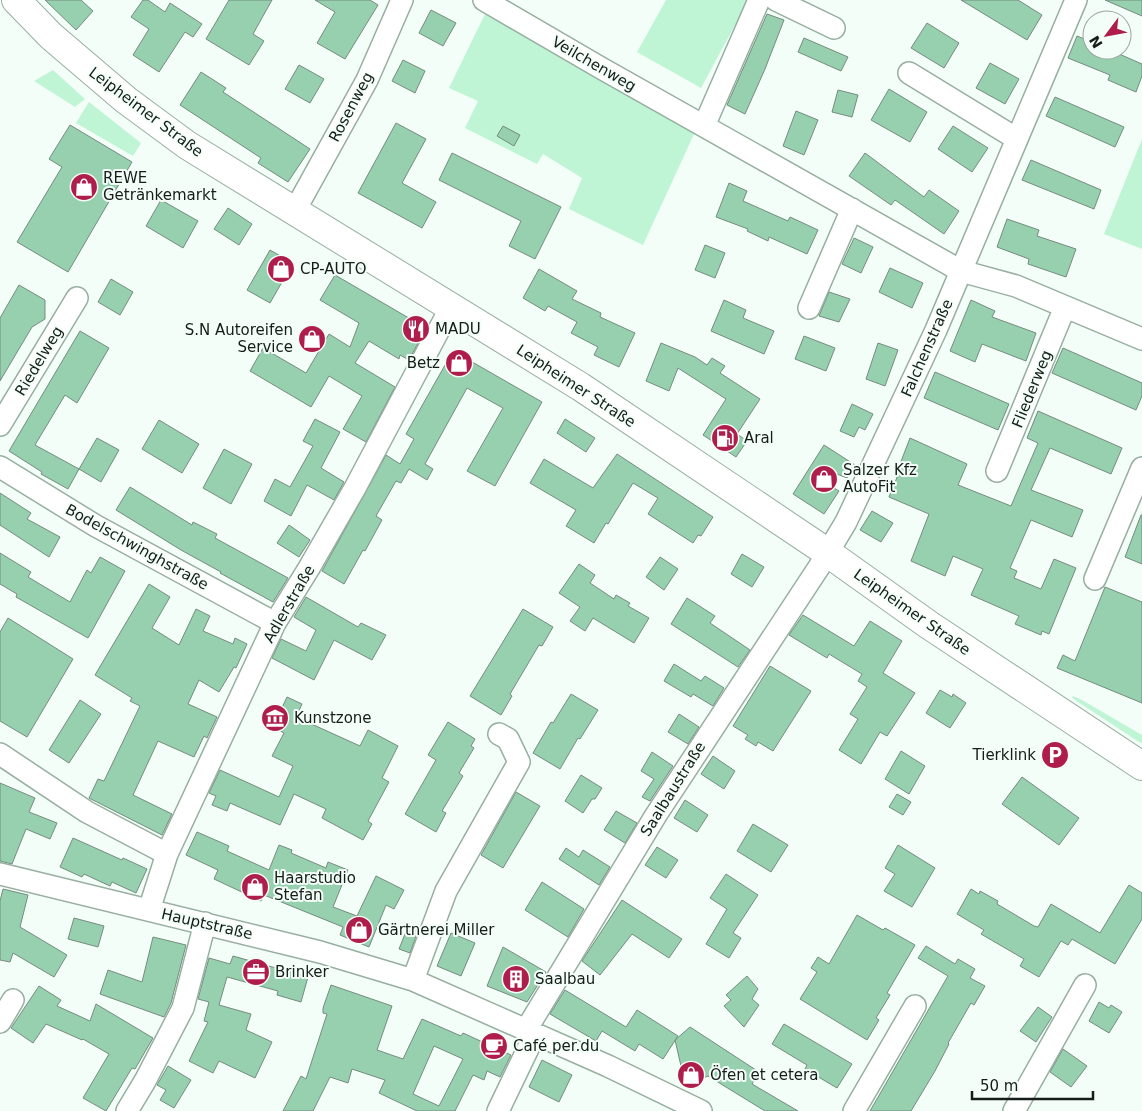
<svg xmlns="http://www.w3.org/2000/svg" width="1142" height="1111" viewBox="0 0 1142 1111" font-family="'DejaVu Sans',sans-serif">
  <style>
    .green { fill: #bff5d5 }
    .building { fill: #96d0af; stroke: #758c7e; fill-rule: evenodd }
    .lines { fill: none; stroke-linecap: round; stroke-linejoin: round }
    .minor-casing { stroke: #97afa0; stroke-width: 24 }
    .major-casing { stroke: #97afa0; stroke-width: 30 }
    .minor { stroke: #fff; stroke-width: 21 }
    .major { stroke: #fff; stroke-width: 28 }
    .labels { text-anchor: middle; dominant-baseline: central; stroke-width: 4; stroke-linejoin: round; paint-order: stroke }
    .street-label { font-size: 15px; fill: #141d18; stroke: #f4fef8 }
    .poi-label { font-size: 15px; fill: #141d18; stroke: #f4fef8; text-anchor: start }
  </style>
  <rect width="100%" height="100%" fill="#f4fef8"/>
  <path class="green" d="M666,0H746L748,1L701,88L637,52Z
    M485,14L695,132L643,245L569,209L582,178L543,154L537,164L465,128L478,101L449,88Z
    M53,70L85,99L75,107L34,81Z
    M89,102L141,143L133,156L76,123Z
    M1142,139V249L1104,234Z
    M1073,696L1082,700L1142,735V743L1139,742L1072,698Z"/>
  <path class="building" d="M45,0H81L93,11L76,30Z
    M143,0H148L165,12L170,3L202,24L193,37L185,32L159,72L133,55L149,29L131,17Z
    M229,0H272L253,34L264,41L249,65L206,39Z
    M315,0H370L378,5L345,59L317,43L335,12Z
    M961,0H1018L1042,15L1027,40Z
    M1105,0H1142V16Z
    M431,10L456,23L443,46L419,33Z
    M767,14L784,20L765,69L745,114L727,105Z
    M927,23L959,43L944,68L911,48Z
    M1077,36L1092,42V50H1110L1142,64V76L1136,92L1108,80L1110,75L1068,58Z
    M804,38L848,57L841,71L798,52Z
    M403,60L425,71L415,93L392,81Z
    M990,63L1019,79L1005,104L976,88Z
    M299,65L324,79L310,103L285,89Z
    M201,72L226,88L223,92L310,149L288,182L258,163L261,158L180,105Z
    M889,89L927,112L910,142L871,120Z
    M838,90L858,95L852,117L832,112Z
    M1055,97L1124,127L1115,147L1046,116Z
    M796,111L818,120L804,155L783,146Z
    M396,123L426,139L402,183L436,202L422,228L358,193Z
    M70,125L132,162L68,272L17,242L62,167L49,159Z
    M503,126L520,135L514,146L497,136Z
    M953,126L988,148L972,172L938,149Z
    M452,153L561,207L535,259L509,246L521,221L439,180Z
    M865,153L924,197L929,190L959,211L944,234L895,200L891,205L849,176Z
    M1031,160L1101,190L1094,209L1022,180Z
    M729,183L747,191L743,201L788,221L790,217L818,230L807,254L769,237L768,241L747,231L748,229L716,217Z
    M161,200L198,221L183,248L146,226Z
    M228,208L252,224L239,245L214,229Z
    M1007,219L1039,230L1037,236L1076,249L1066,277L1028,264L1029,259L997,247Z
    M854,238L873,247L861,273L842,264Z
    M705,245L725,253L715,278L695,270Z
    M270,250L293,263L270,303L247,290Z
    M890,268L923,283L912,308L879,292Z
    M539,269L577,291L572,299L601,313L600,317L635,333L619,367L594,355L598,347L571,333L577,322L548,306L545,311L523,298Z
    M335,275L426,328L409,360L400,355L399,359L369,341L355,363L395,387L366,442L343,429L362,396L329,376L311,407L250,371L263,348L306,373L329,334L350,347L359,323L320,300Z
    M111,279L133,292L120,315L98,302Z
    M19,285L45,300V319L32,327L0,381V318Z
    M829,292L850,299L839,322L819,316Z
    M724,300L746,310L743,318L774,331L764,354L711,331Z
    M971,300L995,311L992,317L1036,333L1026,361L982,344L975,362L950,351Z
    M80,331L109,348L77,403L65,395L35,445L79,469L68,489L41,474L42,472L9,451Z
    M804,336L835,348L826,371L795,359Z
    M661,343L695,357L707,365L712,358L725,366L720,373L760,399L737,434L747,441L736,457L703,435L726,399L678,368L669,391L646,381Z
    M878,343L898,350L885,386L866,379Z
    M1063,348L1142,383V396L1136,410L1052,373Z
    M453,351L542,402L495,486L467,471L503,408L467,388L425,464L433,469L427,480L409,469L401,483L396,481L376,516L382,520L365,551L363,550L344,584L322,571L386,455L400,464L414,439L406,434Z
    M935,372L1009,404L998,430L924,398Z
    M852,404L873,414L865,430L859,427L854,437L840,431Z
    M1038,411L1122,448L1111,474L1050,448L1031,490L1083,510L1072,537L1031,520L1010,568L1017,571L1014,578L1041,589L1054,559L1076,568L1049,634L1042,631L1041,635L1015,624L1019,616L971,595L983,569L953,556L945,576L911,561L929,514L889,497L902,465L900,464L910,438L967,464L958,485L1011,506L1038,443L1027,438Z
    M315,419L340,432L321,468L344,482L334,500L307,485L291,516L264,501L275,479L290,487L313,446L303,441Z
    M565,419L595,438L586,452L557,433Z
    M159,420L199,444L182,473L142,449Z
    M97,438L119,450L101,482L79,469Z
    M824,445L855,465L847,478L832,472L826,483L839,491L824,514L793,494Z
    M224,449L252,464L231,504L203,488Z
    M617,454L713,517L701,536L698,535L693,543L648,514L658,498L633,483L608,524L606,523L594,543L566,526L576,510L530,483L544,459L593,488Z
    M130,487L192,525L193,522L217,534L215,538L288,578L273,602L220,573L221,572L181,550L116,510Z
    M0,493L31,513L27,519L60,537L49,557L0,525Z
    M872,511L893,523L881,542L860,530Z
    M1141,515H1142V564L1125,557Z
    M289,525L310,540L299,557L277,543Z
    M0,553L31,572L28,577L70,602L87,570L91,573L100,557L125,571L88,638L16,597L17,594L0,584Z
    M742,554L764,567L752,587L731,574Z
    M660,557L678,569L664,590L646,577Z
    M579,564L595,575L590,583L614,599L616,595L630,603L628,606L649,618L634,643L593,618L585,631L570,621L580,607L559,593Z
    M149,584L170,597L152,628L179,645L196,609L210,616L203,631L233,644L235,638L247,644L236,668L234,667L219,692L199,680L188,704L217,717L207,738L204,736L194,757L158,741L133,795L172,814L162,835L89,798L98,779L104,781L140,706L130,701L132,698L95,675Z
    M1105,587L1142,602V703L1057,668L1063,655L1075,661Z
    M306,597L358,627L361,623L386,635L372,660L334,640L314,680L272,658L281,639L306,651L316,630L294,617Z
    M687,598L715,616L710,623L750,650L738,667L671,624Z
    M523,609L553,627L542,646L539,645L510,694L512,696L501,715L470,696Z
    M803,615L854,646L870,621L902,641L883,673L915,693L887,736L880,732L861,764L839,750L858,719L850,714L867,687L858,681L862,674L829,654L827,658L789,635Z
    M8,618L73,659L27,737L0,721V632Z
    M674,664L701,681L705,676L724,688L713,706L693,694L691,697L664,681Z
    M770,666L811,691L773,751L758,742L756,746L745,739L748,735L733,726Z
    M940,690L952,697L953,694L966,703L950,728L926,713Z
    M571,694L598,710L580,739L578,738L560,769L533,753L551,722L553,723Z
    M287,697L302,704L296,717L360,746L368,730L398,746L382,778L389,782L368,821L372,824L363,840L322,818L326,809L294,794L280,825L230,803L227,811L212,805L216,796L209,793L220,770L279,797L293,766L272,756L284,733L273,727Z
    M80,700L101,714L69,763L49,750Z
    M679,714L699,727L688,744L668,732Z
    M448,722L475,739L471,746L474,748L459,773L463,776L442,811L446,813L436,832L405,814L436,760L428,755Z
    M901,751L925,766L909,794L885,779Z
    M652,752L673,766L650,801L642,797L654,779L641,771Z
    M713,756L735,771L724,789L701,774Z
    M581,775L602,788L595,799H592L583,813L565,801Z
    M1022,777L1079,818L1059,845L1002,804Z
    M0,783L35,798L29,812L57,823L50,839L26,829L12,864L0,861Z
    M516,792L540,806L503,868L481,855Z
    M897,794L911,802L903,815L889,807Z
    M685,800L708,815L697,832L674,818Z
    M616,811L637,823L625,843L604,830Z
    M753,824L788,845L771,872L737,851Z
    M197,832L229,846L227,851L269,870L279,845L292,850L291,853L326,868L328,862L348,870L333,907L357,916L376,876L404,890L394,909L386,905L369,947L340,935L343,927L264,895L261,901L214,879L218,870L186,855Z
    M73,838L122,860L123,858L147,869L136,893L112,882L110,886L84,874L82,877L60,867Z
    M898,845L935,868L912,907L884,891L895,874L885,868Z
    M657,847L678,860L666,878L645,865Z
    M566,848L579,857L583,850L610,867L599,885L559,859Z
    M726,874L758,895L733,933L741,938L729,958L706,944L727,909L710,898Z
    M542,882L584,909L568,937L525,910Z
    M1129,885L1142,893V919L1115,964L1072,939L1068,945L1061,941L1039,977L1020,966L1024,959L981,934L984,930L957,914L971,889L979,894L980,891L998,901L997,904L1034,926L1038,927L1051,904L1100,933Z
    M3,889L28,895L20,927L67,955L54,977L13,953L10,962L0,960V901Z
    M622,900L682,939L669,958L632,934L600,975L582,961Z
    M857,915L883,930L885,928L915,945L887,993L890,995L876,1018L879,1020L867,1040L800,999L817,972L811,968L818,957L829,964Z
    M74,918L104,926L98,947L68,939Z
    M409,924L419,928L410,953L399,949Z
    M451,933L475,943L461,976L437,966Z
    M153,937L186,945L171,1003L164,1017L100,994L108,970L142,982Z
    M926,946L955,964L958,959L975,969L970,978L985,986L974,1005L971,1003L948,1043L949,1044L935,1071L911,1111H870L948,976L918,958Z
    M503,947L546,972L527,1002L487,986Z
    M233,956L308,977L301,1002L277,995L278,991L227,977L219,1005L251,1014L246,1030L272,1042L255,1078L219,1061L213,1073L189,1061L208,1022L204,1021L209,1002L198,999L209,958L230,964Z
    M747,976L758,989L752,999L759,1005L744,1027L724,1006L731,1000L726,995Z
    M331,985L392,1006L377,1050L403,1059L422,1019L461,1036L463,1033L511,1055L500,1077L487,1071L484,1080L473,1075L455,1111H417L379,1093L385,1080L352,1069L348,1083L330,1077L313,1111H283L301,1076L306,1079L327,1014L323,1013V1008ZM434,1046L463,1059L439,1106L413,1094Z
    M39,986L61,1000L57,1006L90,1021L96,1004L153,1038L135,1069L132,1068L106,1111L83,1098L109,1054L83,1039L82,1040L46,1024L33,1043L11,1028Z
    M565,990L626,1027L637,1010L678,1036L663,1059L639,1044L635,1051L602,1031L596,1041L550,1014Z
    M1099,1002L1109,1008L1111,1005L1122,1012L1109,1033L1089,1021Z
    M1038,1007L1052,1017L1036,1042L1020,1031Z
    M784,1024L852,1064L837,1088L805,1069L807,1065L772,1044Z
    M690,1027L759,1072L752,1084L798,1111H765L708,1076L691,1083L684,1079L675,1040Z
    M1063,1049L1087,1066L1071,1087L1050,1072Z
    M542,1060L572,1075L559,1102L529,1087Z
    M168,1066L191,1080L174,1108L160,1100L166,1090L157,1085Z"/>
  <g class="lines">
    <g class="minor-casing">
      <path id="minor" d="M484,0L601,68L961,271L1016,286L1142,339
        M776,0L834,28
        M909,73L1017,139
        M704,126L759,0
        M294,212L367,80L402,0
        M809,308L852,209
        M0,425L77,298
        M0,467L96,526L275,623
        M997,471L1065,307
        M1095,579L1142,468
        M0,754L87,812L167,854
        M0,874L320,952L413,980L608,1066L701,1111
        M149,910L167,854L275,623L309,568L355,488L451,307
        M413,980L446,891L519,762L508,739L499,734
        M0,1022L13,1000
        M526,1030L656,815L819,567L846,522L936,330L1076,0
        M127,1111L145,1081L183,1008L205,923
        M498,1111L535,1034
        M854,1111L915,1006
        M1014,1111L1085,985"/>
    </g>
    <g class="major-casing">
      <path id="major" d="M16,0L51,36L126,100L187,145L581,387L828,553L929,625L1142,766"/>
    </g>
    <use href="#minor" class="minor"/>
    <use href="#major" class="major"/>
  </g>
  <defs>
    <g id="shop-disc" transform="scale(1.4375)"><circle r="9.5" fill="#af1d4d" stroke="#f4fef8"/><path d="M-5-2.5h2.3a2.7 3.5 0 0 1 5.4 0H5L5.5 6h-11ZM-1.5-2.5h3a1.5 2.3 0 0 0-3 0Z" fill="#fff"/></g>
    <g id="restaurant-disc" transform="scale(1.4375)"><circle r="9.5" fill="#af1d4d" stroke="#f4fef8"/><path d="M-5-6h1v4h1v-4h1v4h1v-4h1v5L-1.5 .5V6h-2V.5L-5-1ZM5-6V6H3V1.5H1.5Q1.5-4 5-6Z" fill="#fff"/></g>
    <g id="fuel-disc" transform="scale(1.4375)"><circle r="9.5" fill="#af1d4d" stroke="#f4fef8"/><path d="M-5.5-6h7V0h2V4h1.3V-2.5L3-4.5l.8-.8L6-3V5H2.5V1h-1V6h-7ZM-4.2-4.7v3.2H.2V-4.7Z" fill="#fff"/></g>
    <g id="museum-disc" transform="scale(1.4375)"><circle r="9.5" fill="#af1d4d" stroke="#f4fef8"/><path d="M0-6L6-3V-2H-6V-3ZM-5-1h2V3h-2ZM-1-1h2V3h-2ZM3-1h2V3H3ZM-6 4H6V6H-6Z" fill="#fff"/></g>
    <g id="parking-disc" transform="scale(1.4375)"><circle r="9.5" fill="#af1d4d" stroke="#f4fef8"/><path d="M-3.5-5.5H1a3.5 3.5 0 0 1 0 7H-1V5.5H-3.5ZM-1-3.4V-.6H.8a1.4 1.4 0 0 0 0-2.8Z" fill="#fff"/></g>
    <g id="office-disc" transform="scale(1.4375)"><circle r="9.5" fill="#af1d4d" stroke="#f4fef8"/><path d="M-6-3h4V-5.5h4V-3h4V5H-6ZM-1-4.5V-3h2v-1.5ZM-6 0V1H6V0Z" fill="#fff"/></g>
    <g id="building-disc" transform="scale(1.4375)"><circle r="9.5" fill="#af1d4d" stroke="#f4fef8"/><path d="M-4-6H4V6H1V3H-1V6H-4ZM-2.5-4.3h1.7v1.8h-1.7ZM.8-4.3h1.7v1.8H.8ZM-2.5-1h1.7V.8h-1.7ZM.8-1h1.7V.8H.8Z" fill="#fff"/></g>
    <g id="cafe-disc" transform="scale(1.4375)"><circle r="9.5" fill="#af1d4d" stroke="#f4fef8"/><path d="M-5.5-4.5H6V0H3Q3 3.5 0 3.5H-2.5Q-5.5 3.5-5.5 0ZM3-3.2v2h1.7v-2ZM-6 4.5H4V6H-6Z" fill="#fff"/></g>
  </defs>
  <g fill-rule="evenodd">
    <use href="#shop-disc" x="84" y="187"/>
    <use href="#shop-disc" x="281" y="269"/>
    <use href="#restaurant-disc" x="416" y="329"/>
    <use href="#shop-disc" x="312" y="339"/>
    <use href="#shop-disc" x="459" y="363"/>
    <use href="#fuel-disc" x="725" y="438"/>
    <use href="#shop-disc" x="824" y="479"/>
    <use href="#museum-disc" x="275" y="718"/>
    <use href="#parking-disc" x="1055" y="755"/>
    <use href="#shop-disc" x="255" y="887"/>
    <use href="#shop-disc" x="359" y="930"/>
    <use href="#office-disc" x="256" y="972"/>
    <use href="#building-disc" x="516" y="979"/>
    <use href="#cafe-disc" x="494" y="1046"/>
    <use href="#shop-disc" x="691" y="1075"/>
  </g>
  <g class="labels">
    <g class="street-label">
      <text transform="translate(594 64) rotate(30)">Veilchenweg</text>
      <text transform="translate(351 107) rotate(-62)">Rosenweg</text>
      <text transform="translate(146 112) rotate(37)">Leipheimer Straße</text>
      <text transform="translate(927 348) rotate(-66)">Falchenstraße</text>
      <text transform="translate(39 361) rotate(-59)">Riedelweg</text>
      <text transform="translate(576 386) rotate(33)">Leipheimer Straße</text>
      <text transform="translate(1032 389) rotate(-68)">Fliederweg</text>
      <text transform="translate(137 547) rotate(29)">Bodelschwinghstraße</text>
      <text transform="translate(289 604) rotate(-60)">Adlerstraße</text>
      <text transform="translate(912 612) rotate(35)">Leipheimer Straße</text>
      <text transform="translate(673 789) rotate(-58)">Saalbaustraße</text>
      <text transform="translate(207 924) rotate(13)">Hauptstraße</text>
    </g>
    <g class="poi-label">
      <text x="103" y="178">REWE<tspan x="103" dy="17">Getränkemarkt</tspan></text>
      <text x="300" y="269">CP-AUTO</text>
      <text x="435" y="329">MADU</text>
      <text x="293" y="330" text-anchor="end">S.N Autoreifen<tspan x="293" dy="17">Service</tspan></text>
      <text x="440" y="363" text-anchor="end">Betz</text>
      <text x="744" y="438">Aral</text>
      <text x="843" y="470">Salzer Kfz<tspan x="843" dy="17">AutoFit</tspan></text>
      <text x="294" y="718">Kunstzone</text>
      <text x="1036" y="755" text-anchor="end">Tierklink</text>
      <text x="274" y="878">Haarstudio<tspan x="274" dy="17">Stefan</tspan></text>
      <text x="378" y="930">Gärtnerei Miller</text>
      <text x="275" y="972">Brinker</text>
      <text x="535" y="979">Saalbau</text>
      <text x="513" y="1046">Café per.du</text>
      <text x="710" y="1075">Öfen et cetera</text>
    </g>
  </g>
  <g transform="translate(1107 35) rotate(238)"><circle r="24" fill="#f4fef8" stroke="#9aa49e"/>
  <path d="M0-4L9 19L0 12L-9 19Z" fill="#af1d4d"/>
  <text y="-8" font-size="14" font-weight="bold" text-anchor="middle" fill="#141d18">N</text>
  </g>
  <path d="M972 1091v8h121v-8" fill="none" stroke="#141d18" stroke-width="2.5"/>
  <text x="980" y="1091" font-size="15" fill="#141d18" stroke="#f4fef8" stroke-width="4" paint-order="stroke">50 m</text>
</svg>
